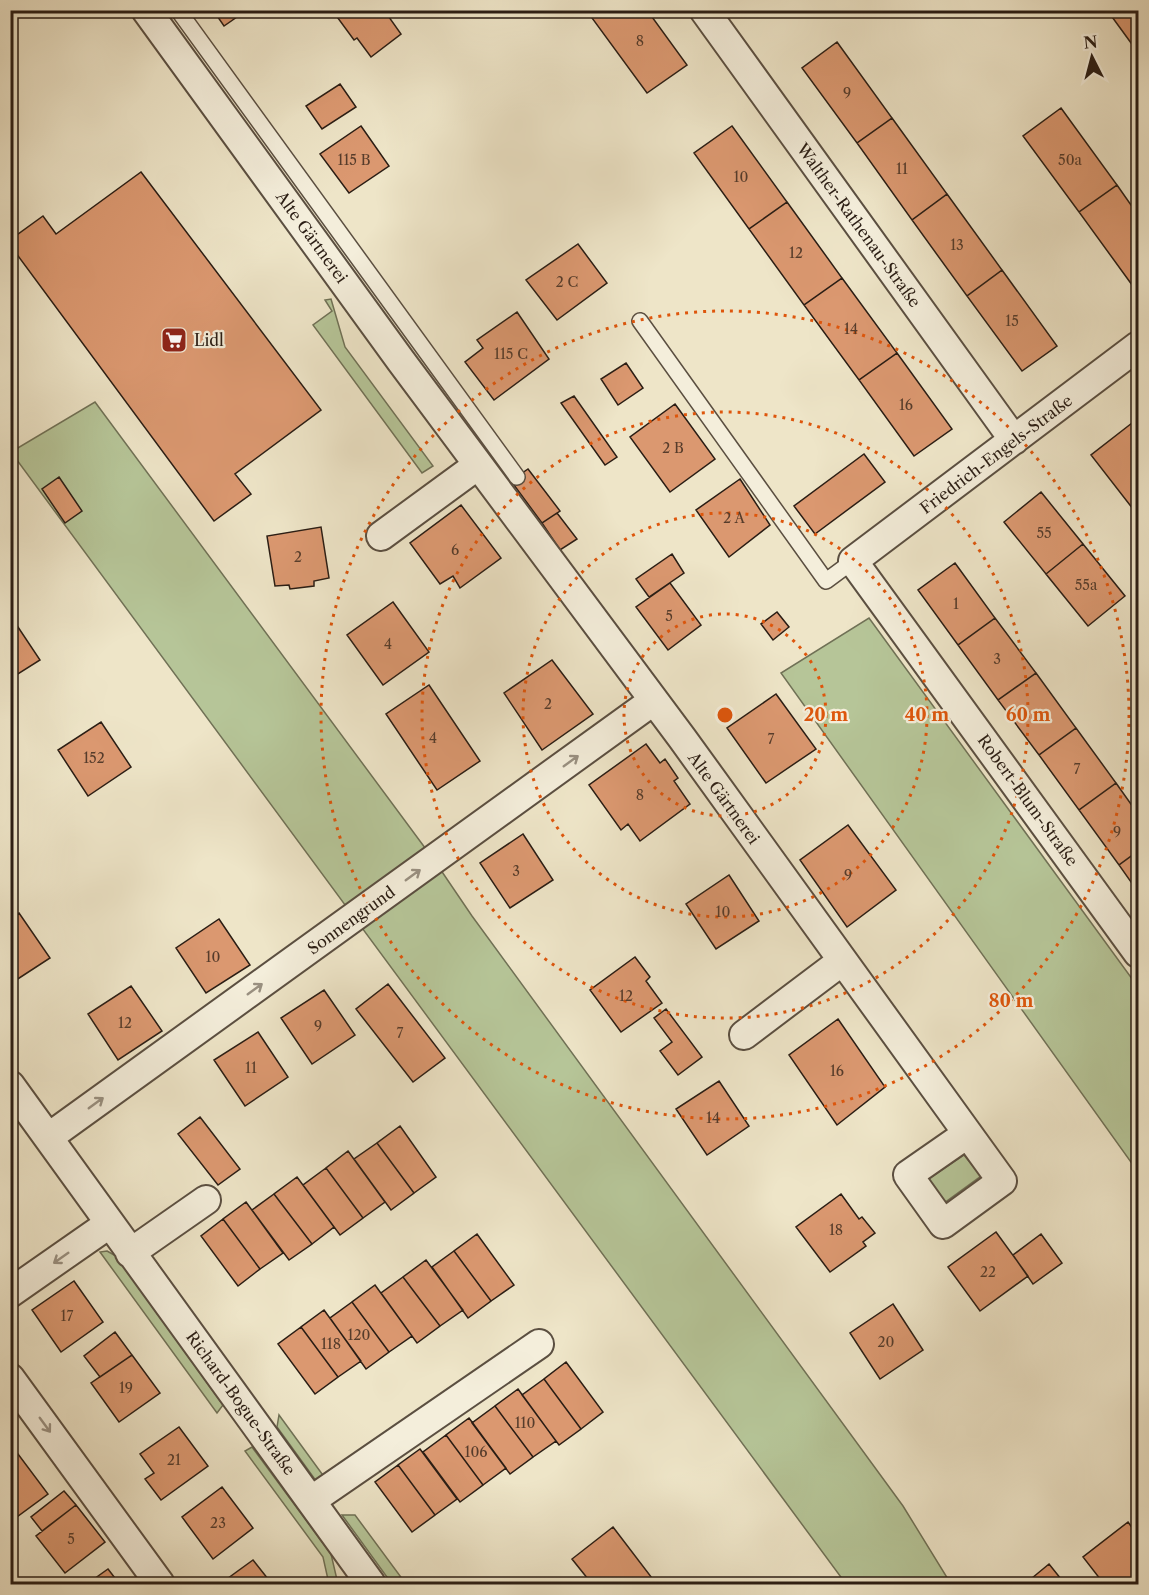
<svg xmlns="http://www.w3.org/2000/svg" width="1149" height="1595" viewBox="0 0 1149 1595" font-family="'Libre Caslon Text',serif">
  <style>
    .green { fill: #b6c598; stroke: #707156; stroke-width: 1.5 }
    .building { fill: #db9870; stroke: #2a1d14; stroke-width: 1.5 }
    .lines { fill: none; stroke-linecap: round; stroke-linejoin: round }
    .service-casing { stroke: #5b4f41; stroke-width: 18 }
    .minor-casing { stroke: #5b4f41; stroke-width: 32 }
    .service { stroke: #f4eedb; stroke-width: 15 }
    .minor { stroke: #f4eedb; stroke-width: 28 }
    .oneway { stroke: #999081 }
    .ring { fill: none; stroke: #de560c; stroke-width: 3; stroke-dasharray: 3 6 }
    .labels { text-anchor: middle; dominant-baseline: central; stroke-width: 4.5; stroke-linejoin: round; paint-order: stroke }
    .number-label { font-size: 14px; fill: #563c2b }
    .street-label { font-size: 16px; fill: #2a1d14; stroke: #f4eedb }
    .poi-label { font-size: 16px; fill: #2a1d14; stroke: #f4eedb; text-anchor: start }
    .centre { fill: #de560c; stroke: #f4eedb; stroke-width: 3 }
    .ring-label { font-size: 18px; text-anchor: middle; font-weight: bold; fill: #de560c; stroke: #f4eedb; stroke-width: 4.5; stroke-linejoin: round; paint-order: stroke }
  </style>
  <rect width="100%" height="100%" fill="#eee5c8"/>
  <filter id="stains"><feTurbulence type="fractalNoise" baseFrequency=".00333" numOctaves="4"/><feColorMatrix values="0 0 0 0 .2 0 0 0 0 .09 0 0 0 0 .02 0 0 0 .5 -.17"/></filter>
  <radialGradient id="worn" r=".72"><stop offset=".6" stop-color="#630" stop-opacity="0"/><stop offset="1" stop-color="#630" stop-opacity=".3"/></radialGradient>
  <path class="green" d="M331,299L345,347L433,466L422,473L313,325L332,311L325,300Z
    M95,402L434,860L472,916L903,1506L951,1584H846L11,452Z
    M869,618L1138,987V1172L781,673Z
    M964,1155L981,1176L944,1203L927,1180Z
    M107,1251L116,1256L223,1405L217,1413L100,1252Z
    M279,1415L325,1478L319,1485L277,1427Z
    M252,1447L331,1554L338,1584H329L323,1557L245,1451Z
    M342,1515H355L406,1584H392Z"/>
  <path class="building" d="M213,10H247L224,26Z
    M332,10H384L401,34L371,57L357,38L354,40Z
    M602,10H647L687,65L647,93L592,18Z
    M1107,10H1138V43L1134,47Z
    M837,42L892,118L857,143L802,68Z
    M340,84L356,107L322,129L306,106Z
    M1061,108L1117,185L1079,212L1023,136Z
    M892,118L947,194L912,220L857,143Z
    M361,126L389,166L349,193L320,154Z
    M732,126L787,202L749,229L694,153Z
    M141,172L321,410L235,474L251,494L214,521L10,245V240L43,216L56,234Z
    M1117,185L1138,215V286L1135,289L1079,212Z
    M947,194L1002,270L967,296L912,220Z
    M787,202L842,278L804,305L749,229Z
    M578,244L607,283L557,320L526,280Z
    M1002,270L1057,346L1022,371L967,296Z
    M842,278L897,353L859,380L804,305Z
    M517,312L549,359L494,400L465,362L483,348L477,340Z
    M897,353L952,429L914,456L859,380Z
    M626,363L643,388L618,405L601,379Z
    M574,396L617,457L605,465L561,403Z
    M675,404L715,459L670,492L630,437Z
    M1132,423L1138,432V505L1133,509L1091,455Z
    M864,454L885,482L815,534L794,506Z
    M528,469L560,511L542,523L511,481Z
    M59,477L82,511L65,523L42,489Z
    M740,479L770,525L729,557L696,510Z
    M1041,492L1083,544L1046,574L1004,522Z
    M461,505L501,558L460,588L453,576L440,584L410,543Z
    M557,513L577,539L560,550L542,523Z
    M321,527L329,578L314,581V586L290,589L289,585L275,586L267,536Z
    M1083,544L1125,596L1088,626L1046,574Z
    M672,554L684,573L649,597L636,579Z
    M955,563L995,618L958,645L918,590Z
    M670,583L701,625L668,650L636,607Z
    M393,602L429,652L383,685L347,635Z
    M777,612L789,627L773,640L761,624Z
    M10,615L40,660L10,679Z
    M995,618L1036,673L998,700L958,645Z
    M552,660L593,714L542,750L504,693Z
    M1036,673L1076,728L1039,755L998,700Z
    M429,685L480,761L437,790L386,714Z
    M776,694L816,749L766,783L727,728Z
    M101,722L131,767L88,796L58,750Z
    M1076,728L1116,783L1079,810L1039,755Z
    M646,744L660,763L665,759L678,778L674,781L690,804L640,841L628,824L621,830L589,785Z
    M1116,783L1138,814V851L1119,865L1079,810Z
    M848,825L896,890L847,927L800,860Z
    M523,834L553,880L510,908L480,863Z
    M1138,851V892L1119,865Z
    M729,875L759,921L716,949L686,904Z
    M19,913L50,958L10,984V918Z
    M219,919L250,965L206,993L176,948Z
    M635,957L650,977L646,981L662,1003L621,1032L590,990Z
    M388,984L445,1058L413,1082L356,1009Z
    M131,986L162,1031L118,1060L88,1014Z
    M324,990L355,1035L312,1064L281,1018Z
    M666,1009L702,1057L678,1075L660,1051L672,1042L654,1018Z
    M838,1019L885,1087L837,1125L789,1055Z
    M258,1032L288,1077L245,1106L214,1060Z
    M719,1081L749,1126L707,1155L676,1109Z
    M200,1117L240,1169L218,1185L178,1134Z
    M400,1126L436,1177L414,1193L377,1143Z
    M377,1143L414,1193L391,1210L354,1159Z
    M348,1151L385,1202L363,1218L326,1168Z
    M326,1168L363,1218L340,1235L303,1185Z
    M297,1177L334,1227L312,1244L274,1194Z
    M274,1194L312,1244L289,1260L252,1210Z
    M841,1194L859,1219L862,1217L875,1233L863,1242L866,1246L830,1272L796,1227Z
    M246,1202L283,1253L260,1269L223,1219Z
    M223,1219L260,1269L238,1286L201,1236Z
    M996,1232L1028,1276L980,1311L948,1267Z
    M477,1234L514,1285L491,1301L454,1251Z
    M1041,1234L1062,1263L1033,1284L1013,1255Z
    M454,1251L491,1301L468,1318L432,1267Z
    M426,1260L463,1310L440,1326L403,1277Z
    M403,1277L440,1326L417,1343L381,1293Z
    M74,1281L103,1322L61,1352L32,1310Z
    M375,1285L412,1336L389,1352L352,1302Z
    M352,1302L389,1352L366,1369L330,1318Z
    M893,1304L923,1350L880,1379L850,1333Z
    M324,1310L361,1361L338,1377L301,1327Z
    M301,1327L338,1377L315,1394L278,1344Z
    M115,1332L132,1355L100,1377L84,1356Z
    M132,1355L160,1393L119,1422L91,1383Z
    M566,1362L603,1412L581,1429L544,1379Z
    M544,1379L581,1429L559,1445L522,1395Z
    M518,1389L556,1441L533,1457L495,1406Z
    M495,1406L533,1457L510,1474L472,1423Z
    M469,1418L506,1468L483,1485L446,1435Z
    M179,1427L208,1466L161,1500L145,1479L154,1473L140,1454Z
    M446,1435L483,1485L460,1502L423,1452Z
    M12,1446L48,1494L10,1522V1447Z
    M420,1449L457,1499L435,1515L398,1465Z
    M398,1465L435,1515L412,1532L375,1482Z
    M222,1487L253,1528L213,1559L182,1517Z
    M64,1491L76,1505L42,1531L31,1517Z
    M76,1505L105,1542L65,1573L36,1536Z
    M1128,1522L1138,1536V1574L1125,1584H1104L1083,1557Z
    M613,1527L655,1582L652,1584H592L572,1559Z
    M253,1560L272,1584H220Z
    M1049,1564L1065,1584H1027L1026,1583Z
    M108,1569L118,1582L114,1584H87Z"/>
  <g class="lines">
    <g class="service-casing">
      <path id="service" d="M178,10L517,477
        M640,321L826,581L853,561"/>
    </g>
    <g class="minor-casing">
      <path id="minor" d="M146,10L401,361L682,738L1002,1181L943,1224L908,1175L967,1134
        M704,10L1014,440
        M1138,346L853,561L1138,953
        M381,536L478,465
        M744,1035L842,961
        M10,1085L371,1584
        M49,1137L653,701
        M130,1253L206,1200
        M10,1293L109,1224
        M10,1378L160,1584
        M312,1500L539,1344"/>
    </g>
    <use href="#service" class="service"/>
    <use href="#minor" class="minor"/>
  </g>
  <defs><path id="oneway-shaft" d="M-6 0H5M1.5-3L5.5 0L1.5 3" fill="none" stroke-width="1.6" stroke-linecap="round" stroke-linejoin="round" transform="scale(1.5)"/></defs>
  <g class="oneway">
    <use href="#oneway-shaft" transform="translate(571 761) rotate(-36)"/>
    <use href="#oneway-shaft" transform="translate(413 875) rotate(-36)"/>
    <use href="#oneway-shaft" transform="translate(255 989) rotate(-36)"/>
    <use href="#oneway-shaft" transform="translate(96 1103) rotate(-36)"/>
    <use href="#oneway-shaft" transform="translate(61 1258) rotate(145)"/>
    <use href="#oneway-shaft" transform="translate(45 1425) rotate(54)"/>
  </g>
  <g class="ring">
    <circle cx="725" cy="715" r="101"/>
    <circle cx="725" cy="715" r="202"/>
    <circle cx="725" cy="715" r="303"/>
    <circle cx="725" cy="715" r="404"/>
  </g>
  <defs>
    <g id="supermarket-square" transform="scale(1.35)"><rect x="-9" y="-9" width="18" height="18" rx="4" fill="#8f2418" stroke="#f4eedb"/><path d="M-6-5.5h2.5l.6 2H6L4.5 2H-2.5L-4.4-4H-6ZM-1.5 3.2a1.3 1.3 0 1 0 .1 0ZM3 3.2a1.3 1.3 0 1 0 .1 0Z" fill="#fff"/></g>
  </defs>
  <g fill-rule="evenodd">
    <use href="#supermarket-square" x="174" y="340"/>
  </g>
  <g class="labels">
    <g class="number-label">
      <text x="640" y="41">8</text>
      <text x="847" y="93">9</text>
      <text x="354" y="160">115 B</text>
      <text x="1070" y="160">50a</text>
      <text x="902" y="169">11</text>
      <text x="741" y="177">10</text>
      <text x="957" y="245">13</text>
      <text x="796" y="253">12</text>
      <text x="567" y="282">2 C</text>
      <text x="1012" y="321">15</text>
      <text x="851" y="329">14</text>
      <text x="511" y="354">115 C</text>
      <text x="906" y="405">16</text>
      <text x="673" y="448">2 B</text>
      <text x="734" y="518">2 A</text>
      <text x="1044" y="533">55</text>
      <text x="455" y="550">6</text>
      <text x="298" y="557">2</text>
      <text x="1086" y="585">55a</text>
      <text x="956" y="604">1</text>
      <text x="669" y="616">5</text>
      <text x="388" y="644">4</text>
      <text x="997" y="659">3</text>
      <text x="548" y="704">2</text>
      <text x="433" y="738">4</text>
      <text x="771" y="739">7</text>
      <text x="94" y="758">152</text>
      <text x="1077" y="769">7</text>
      <text x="640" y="795">8</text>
      <text x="1117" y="832">9</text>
      <text x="516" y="871">3</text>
      <text x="848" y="875">9</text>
      <text x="723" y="912">10</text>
      <text x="213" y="957">10</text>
      <text x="626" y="996">12</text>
      <text x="125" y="1023">12</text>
      <text x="318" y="1026">9</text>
      <text x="400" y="1033">7</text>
      <text x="251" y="1068">11</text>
      <text x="837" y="1071">16</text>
      <text x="713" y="1118">14</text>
      <text x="836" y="1230">18</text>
      <text x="988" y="1272">22</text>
      <text x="67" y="1316">17</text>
      <text x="359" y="1335">120</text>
      <text x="886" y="1342">20</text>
      <text x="331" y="1344">118</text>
      <text x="126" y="1388">19</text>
      <text x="525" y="1423">110</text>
      <text x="476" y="1452">106</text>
      <text x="174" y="1460">21</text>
      <text x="218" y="1523">23</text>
      <text x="71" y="1539">5</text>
    </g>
    <g class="street-label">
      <text transform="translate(859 225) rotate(54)">Walther-Rathenau-Straße</text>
      <text transform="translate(312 237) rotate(54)">Alte Gärtnerei</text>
      <text transform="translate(996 454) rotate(-37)">Friedrich-Engels-Straße</text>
      <text transform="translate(724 798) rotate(54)">Alte Gärtnerei</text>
      <text transform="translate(1028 800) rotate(54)">Robert-Blum-Straße</text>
      <text transform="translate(351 920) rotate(-36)">Sonnengrund</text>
      <text transform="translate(241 1403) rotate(54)">Richard-Bogue-Straße</text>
    </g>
    <g class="poi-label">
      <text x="194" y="340">Lidl</text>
    </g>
  </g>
  <circle cx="725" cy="715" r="9" class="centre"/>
  <g class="ring-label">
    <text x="826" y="721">20 m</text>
    <text x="927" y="721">40 m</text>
    <text x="1028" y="721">60 m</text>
    <text x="1011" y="1007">80 m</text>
  </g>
  <rect width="1149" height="1595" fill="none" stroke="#eee5c8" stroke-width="36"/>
  <rect x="12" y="12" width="1125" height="1571" fill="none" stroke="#2a1d14" stroke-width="3"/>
  <rect x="18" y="18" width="1113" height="1559" fill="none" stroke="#2a1d14" stroke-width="1.5"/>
  <g transform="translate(1092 57) rotate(354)" stroke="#f4eedb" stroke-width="4.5" paint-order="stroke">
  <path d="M0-4.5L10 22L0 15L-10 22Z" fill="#2a1d14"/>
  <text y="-9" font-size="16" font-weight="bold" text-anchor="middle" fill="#2a1d14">N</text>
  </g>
  <rect width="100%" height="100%" filter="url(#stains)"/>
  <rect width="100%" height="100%" fill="url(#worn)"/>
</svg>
